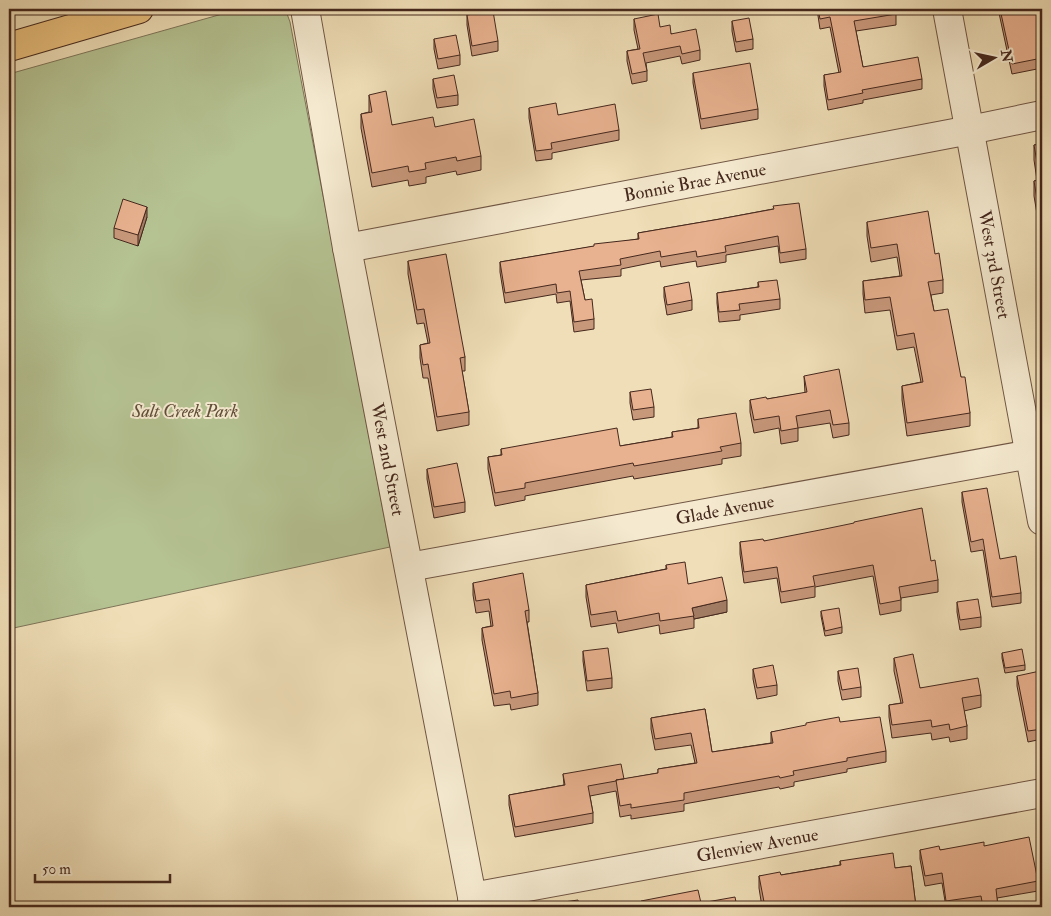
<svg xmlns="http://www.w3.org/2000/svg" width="1051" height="916" viewBox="0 0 1051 916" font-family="'IM FELL Double Pica',serif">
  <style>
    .green { fill: #b5c292; stroke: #7d7558 }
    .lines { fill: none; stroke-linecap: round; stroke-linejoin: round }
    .minor-casing { stroke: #705644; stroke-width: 30 }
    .highway-casing { stroke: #45281d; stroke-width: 30 }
    .minor { stroke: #f5ead0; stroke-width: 28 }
    .highway { stroke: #e8bf7c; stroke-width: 28 }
    .wall { fill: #c8987b; stroke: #45281d }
    .shaded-wall { fill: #a27c64; stroke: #45281d }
    .building { fill: #e8b18f; stroke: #45281d }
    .labels { text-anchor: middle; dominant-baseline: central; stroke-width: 4; stroke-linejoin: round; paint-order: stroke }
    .street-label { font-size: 18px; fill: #45281d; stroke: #f5ead0 }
    .park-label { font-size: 18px; font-style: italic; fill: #614e3a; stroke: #f5ead0 }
  </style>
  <rect width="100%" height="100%" fill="#efdeb7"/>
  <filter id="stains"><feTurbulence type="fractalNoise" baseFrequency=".004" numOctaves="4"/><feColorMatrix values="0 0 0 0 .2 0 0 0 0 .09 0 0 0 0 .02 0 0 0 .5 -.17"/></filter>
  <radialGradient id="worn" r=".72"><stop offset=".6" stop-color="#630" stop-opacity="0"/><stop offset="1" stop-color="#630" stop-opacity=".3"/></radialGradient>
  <path class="green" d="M240,9H282L286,11L290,22L390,547L9,629V74Z"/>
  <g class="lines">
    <g class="minor-casing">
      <g id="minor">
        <path id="s1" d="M305,9L347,248L474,907"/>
        <path id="s2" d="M947,9L1042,521"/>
        <path id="s3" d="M347,248L970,130L1042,115"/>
        <path id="s4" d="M409,567L1042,452"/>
        <path id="s5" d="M472,897L1042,793"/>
      </g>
    </g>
    <g class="highway-casing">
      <path id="highway" d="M9,47L139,9"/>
    </g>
    <use href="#minor" class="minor"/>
    <use href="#highway" class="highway"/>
  </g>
  <path class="wall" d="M817,9H894L896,14V25L856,31L863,67L922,79V89L863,100V103L828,110L824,86V75L839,73L830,27L820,29Z
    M999,9H1042V68L1012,74L999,13Z
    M467,15L498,41V51L472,56L467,25Z
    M634,19L660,27L700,50V60L682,64L680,56L646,63L647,71V81L632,84L627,61V51L638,49L634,30Z
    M732,21L753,39V49L736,52L732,31Z
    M434,39L460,55V65L438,69L434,49Z
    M693,73L758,109V119L701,129L693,83Z
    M433,79L458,95V105L437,108L433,89Z
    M369,95L392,125L435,127L481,156V170L457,175L456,171L426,177V183L409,186L408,180L372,187L361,128V114L369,112Z
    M529,108L619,130V140L552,153V159L536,161L529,118Z
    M1042,144V213L1037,214L1034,196V181L1037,180L1034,160V145Z
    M773,209L806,249V259L780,263L778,246L726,255V262L697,267L696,261L661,267L660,261L621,269V276L581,280L585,300L594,319V329L574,332L570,301L557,303L556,294L505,303L500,272V262L638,239V233L720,219Z
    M147,217L138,246L114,238V228Z
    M867,222L935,254L943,280V293L931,295L934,311L961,377L970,413V426L907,436L902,400V386L921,382L914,347L897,350L890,310L865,313L863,294V281L900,276L897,257L871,262L867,236Z
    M408,261L465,357V371H462L469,412V425L437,431L428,378H423L420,358V345L428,343L424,323L417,324L408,274Z
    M758,282L780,299V309L740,315V320L719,322L717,303V293L758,287Z
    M664,287L692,300V310L667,315L664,297Z
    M804,376L849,423V435L833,438L830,423L798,428V441L781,444L779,428L754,433L750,412V400L767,399L805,393Z
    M630,392L654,407V417L633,420L630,403Z
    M698,419L741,443V456L722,459V464L634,479L633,476L525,496V500L495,506L488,469V457L501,455V449L620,446L672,437V432L698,428Z
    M427,469L465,502V512L434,518L427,479Z
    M962,492L1000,559L1021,593V603L992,607L983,550L971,552L962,502Z
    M764,541L931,561L938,580V592L901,598V611L880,615L873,576L815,587V597L781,603L777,578L744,583L740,554V542Z
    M666,565L688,584L727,612L694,619V628L660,634L659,625L618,633L616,623L591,627L586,597V585L666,569Z
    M473,583L529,610V622H527L538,693V705L511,710L510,704L494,706L482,640V628L491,626L489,611L476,613L473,595Z
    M957,602L981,617V627L960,630L957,612Z
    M821,611L842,627V633L825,636L821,616Z
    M583,651L612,678V688L587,691L583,661Z
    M1002,653L1025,665V670L1005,673L1002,658Z
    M894,658L920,688L981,695V707L964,711L967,726V739L950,742L949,737L932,740L931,733L892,738L889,717V705L901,703L894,671Z
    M753,669L777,685V695L757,699L753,679Z
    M838,671L861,687V697L842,700L838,681Z
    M1017,676L1042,684V739L1028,742L1017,686Z
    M705,709L712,752L771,743V732L840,722L886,751V762L847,769V772L794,782V786L780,789L779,787L684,804V811L631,819V815L620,817L616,791L590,796L593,813V823L515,837L509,805V795L564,785L563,774L624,779L658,773V769L695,763L691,745L655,750L651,729V718Z
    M984,846L1038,881V891L997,898L998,907H981V906L968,907H946L942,883L925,886L920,859V850H940Z
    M840,861L895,868L911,866L916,907H762L759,888V876L781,875L840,865Z"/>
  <path class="shaded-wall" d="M147,207V217L138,246V235Z
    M727,600V612L694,619L692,608Z"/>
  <path class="building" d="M818,9H894L896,14L854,21L863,67L918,57L922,79L862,90L863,93L828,100L824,75L841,72L830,17L820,19Z
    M1000,9H1042V58L1012,64Z
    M493,11L498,41L472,46L467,15Z
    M658,14L660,27L670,25L671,34L696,29L700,50L682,54L680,46L643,53L647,71L632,74L627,51L640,49L634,19Z
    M749,18L753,39L736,42L732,21Z
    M456,35L460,55L438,59L434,39Z
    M750,63L758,109L701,119L693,73Z
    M454,75L458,95L437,98L433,79Z
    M386,91L392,125L433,117L435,127L474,119L481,156L457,161L456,157L425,163L426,169L409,172L408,166L372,173L361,114L372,112L369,95Z
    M556,103L558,115L615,104L619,130L551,143L552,149L536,151L529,108Z
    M1042,144V198L1037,199L1034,181L1040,180L1034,145Z
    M123,199L147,207L138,235L114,228Z
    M799,203L806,249L780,253L778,236L725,246L726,252L697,257L696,251L661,257L660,251L620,259L621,265L579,271L585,300L592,299L594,319L574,322L570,291L557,293L556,284L505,293L500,262L594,246V244L639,239L638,233L720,219L774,209L773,206Z
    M928,211L935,254L939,253L943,280L928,282L934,311L948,309L961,377H965L970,413L907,423L902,386L923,382L914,333L897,336L890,297L865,300L863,281L902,276L897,244L871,248L867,222Z
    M446,254L465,357L460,358L469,412L437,417L428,364L423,365L420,345L430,343L424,309L417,310L408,261Z
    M777,280L780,299L739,304L740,310L719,312L717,293L759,287L758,282Z
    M689,282L692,300L667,305L664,287Z
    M839,369L849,423L833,425L830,410L796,416L798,428L781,431L779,416L754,420L750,400L766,397L767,399L807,392L804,376Z
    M651,389L654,407L633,410L630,392Z
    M736,413L741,443L720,447L722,451L634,466L633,463L525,483V488L495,493L488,457L502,455L501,449L617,428L620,446L673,437L672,432L699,428L698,419Z
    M457,463L465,502L434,507L427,469Z
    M987,488L1000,559L1016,556L1021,593L992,597L983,539L971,542L962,492Z
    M922,508L931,561L935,560L938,580L899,587L901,600L880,604L873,565L813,576L815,586L781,592L777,567L744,572L740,542L763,539L764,541L825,529L854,523V522Z
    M685,562L688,584L722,577L727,600L692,608L694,616L660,621L659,613L618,621L616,611L591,615L586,585L667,569L666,565Z
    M523,573L529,610L525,611L538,693L511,698L510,691L494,694L482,628L493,626L489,599L476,601L473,583Z
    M978,599L981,617L960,620L957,602Z
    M839,608L842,627L825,631L821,611Z
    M608,648L612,678L587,681L583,651Z
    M1022,649L1025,665L1005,668L1002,653Z
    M913,654L920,688L978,678L981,695L962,698L967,726L950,730L949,724L932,727L931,720L892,725L889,705L903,703L894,658Z
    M773,665L777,685L757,688L753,669Z
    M858,668L861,687L842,690L838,671Z
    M1040,671L1042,684V729L1028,731L1017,676Z
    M705,709L712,752L773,743L771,732L806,725V723L839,717L840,722L880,717L886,751L847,758V761L793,771L794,775L780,778L779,776L684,793V800L631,808V804L620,806L616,780L658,773V769L697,763L691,733L655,739L651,718Z
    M621,764L624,779L616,780V781L588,786L593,813L515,827L509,795L565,785L563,774Z
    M1029,837L1038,881L996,889L998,907H983L981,896L946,901L942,873L925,876L920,850L939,846L940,850L984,842V846Z
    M893,853L895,868L911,866L916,907H765L759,876L780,872L781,875L841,865L840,861Z
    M698,890L701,903L735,897L737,907H642L641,901Z
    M578,900L579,907H550V904Z"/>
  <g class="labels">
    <g class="street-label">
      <text stroke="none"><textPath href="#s3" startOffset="354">Bonnie Brae Avenue</textPath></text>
      <text stroke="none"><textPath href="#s2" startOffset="260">West 3rd Street</textPath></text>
      <text stroke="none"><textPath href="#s1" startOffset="458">West 2nd Street</textPath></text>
      <text stroke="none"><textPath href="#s4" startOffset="321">Glade Avenue</textPath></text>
      <text stroke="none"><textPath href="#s5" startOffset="290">Glenview Avenue</textPath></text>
    </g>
    <g class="park-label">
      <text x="185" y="411">Salt Creek Park</text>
    </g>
  </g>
  <rect width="1051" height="916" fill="none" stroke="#efdeb7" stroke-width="30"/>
  <rect x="10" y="10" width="1031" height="896" fill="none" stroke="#45281d" stroke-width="2.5"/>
  <rect x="15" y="15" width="1021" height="886" fill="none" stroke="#45281d"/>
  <g transform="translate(994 58) rotate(81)" stroke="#f5ead0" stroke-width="4" paint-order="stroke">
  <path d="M0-4L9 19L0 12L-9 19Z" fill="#45281d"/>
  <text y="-8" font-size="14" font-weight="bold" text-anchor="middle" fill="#45281d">N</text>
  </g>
  <path d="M35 874v8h135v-8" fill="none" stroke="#45281d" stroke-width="2.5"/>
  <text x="42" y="874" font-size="15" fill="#45281d" stroke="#f5ead0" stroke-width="4" paint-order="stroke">50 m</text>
  <rect width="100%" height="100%" filter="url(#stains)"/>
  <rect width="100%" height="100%" fill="url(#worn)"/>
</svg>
